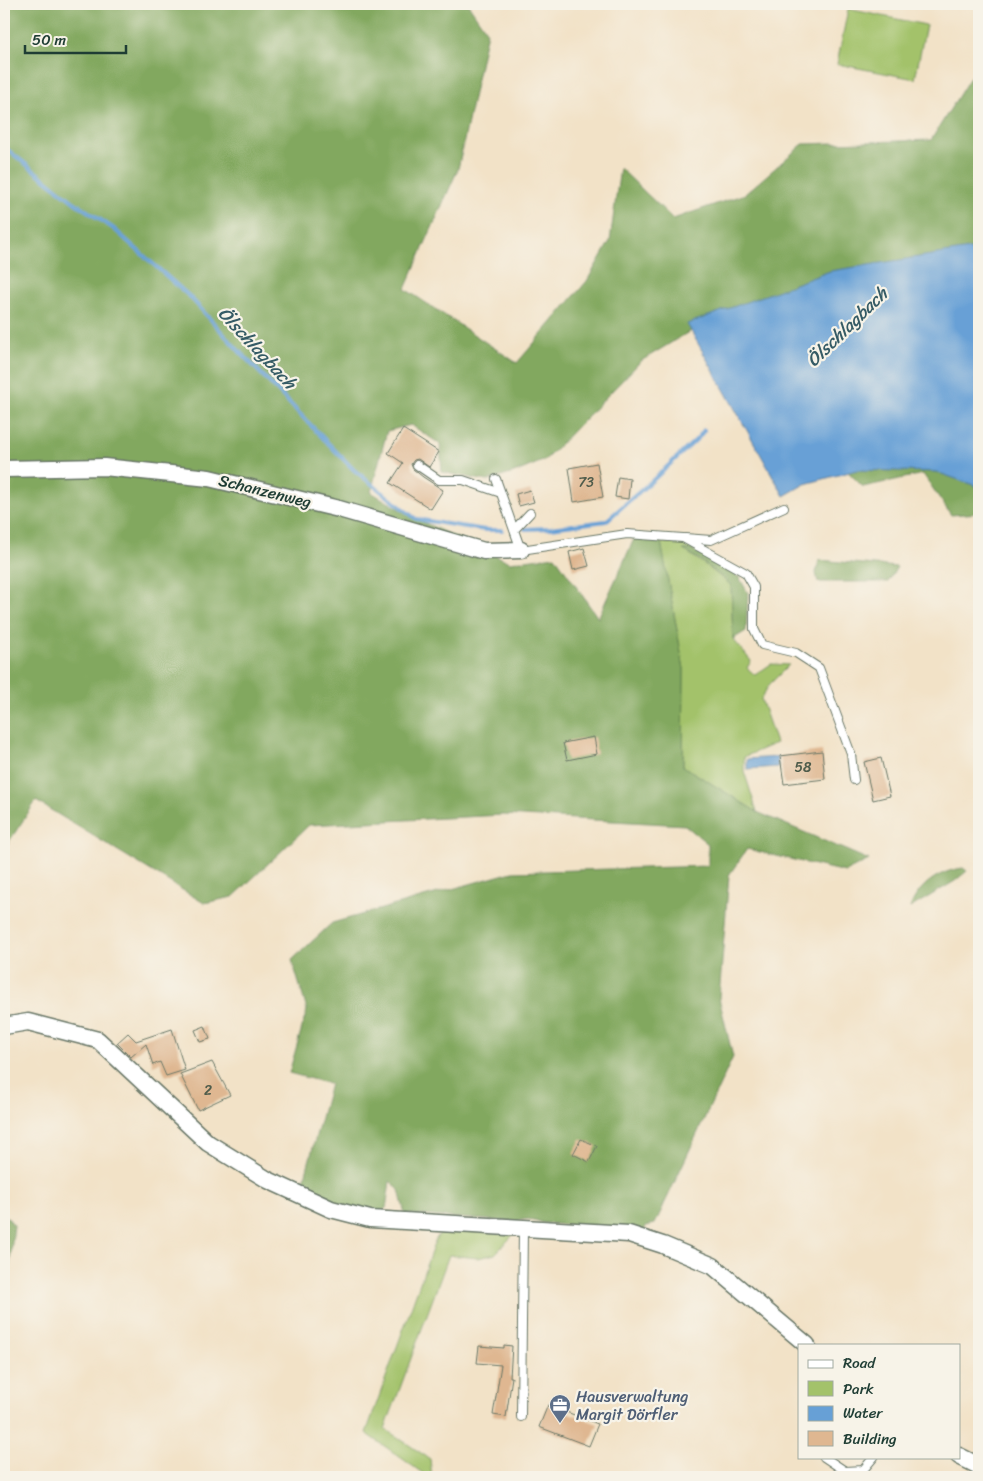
<svg xmlns="http://www.w3.org/2000/svg" width="983" height="1481" viewBox="0 0 983 1481" font-family="Sriracha,sans-serif">
  <style>
    .green { fill: #a3c26a; stroke: #61804f }
    .forest { fill: #82a85e; stroke: #507249 }
    .water { fill: #67a0d6; stroke: #436e85 }
    .lines { fill: none; stroke-linecap: round; stroke-linejoin: round }
    .stream { stroke: #67a0d6; stroke-width: 4 }
    .building { fill: #dfb791 }
    .lane-casing { stroke: #697767; stroke-width: 10 }
    .street-casing { stroke: #697767; stroke-width: 19 }
    .lane { stroke: #fff; stroke-width: 8 }
    .street { stroke: #fff; stroke-width: 16 }
    .labels { text-anchor: middle; dominant-baseline: central; stroke-width: 4.5; stroke-linejoin: round; paint-order: stroke }
    .number-label { font-size: 14px; fill: #4f5c4b }
    .street-label { font-size: 16px; fill: #1f3d34; stroke: #f7f3e8 }
    .service-label { font-size: 16px; fill: #4e5e75; stroke: #f7f3e8; text-anchor: start }
    .water-label { font-size: 18px; font-style: italic; fill: #355b65; stroke: #f7f3e8 }
  </style>
  <rect width="100%" height="100%" fill="#f7f3e8"/>
  <filter id="ink" filterUnits="userSpaceOnUse"><feTurbulence type="fractalNoise" baseFrequency=".02" numOctaves="2"/><feDisplacementMap in="SourceGraphic" scale="10" xChannelSelector="R" yChannelSelector="G"/><feConvolveMatrix kernelMatrix="1 2 1 2 8 2 1 2 1" color-interpolation-filters="sRGB"/></filter>
  <filter id="wash" filterUnits="userSpaceOnUse"><feTurbulence type="fractalNoise" baseFrequency=".0096" numOctaves="4" result="noise"/><feDisplacementMap in="SourceGraphic" scale="20" xChannelSelector="R" yChannelSelector="G"/><feGaussianBlur stdDeviation="1.12" result="paint"/><feColorMatrix in="noise" values="0 0 0 0 0 0 0 0 0 0 0 0 0 0 0 0 0 1.4 0 .05"/><feComposite in="paint" operator="in"/></filter>
  <g filter="url(#wash)">
    <rect width="100%" height="100%" fill="#f2e2c7"/>
    <path class="green" d="M848,9L926,25L915,79L837,64Z
      M661,542L691,545L693,550H684L704,564L731,585L733,639L751,661L747,668L755,675L771,664L789,665L769,685L761,699L776,743L744,757V771L757,812L683,766L684,669Z
      M442,1229L513,1235L495,1254L478,1258L449,1255L385,1429L430,1459L432,1477H428L366,1433L435,1241Z"/>
    <path class="forest" d="M4,4H468L487,32L458,169L405,289L517,363L587,281L610,241L620,168L673,219L745,194L803,144L931,140L979,63V513L951,515L923,474L863,487L844,468L862,265L717,315L641,361L545,460L514,473L487,481L442,472L440,444L411,425L387,431L371,492L416,519L510,562L555,556L598,618L634,539L661,542L684,669L683,766L757,812L869,860L845,872L747,849L729,875L719,998L733,1057L655,1224L646,1226L644,1231L543,1223C534,1219 525,1218 516,1222L405,1214L399,1190L390,1181L386,1209L374,1213L334,1203L302,1188L330,1084L289,1073L307,1010L292,960L332,923L512,872L708,866V844L685,825L503,815L309,825L233,897L204,903L36,801L4,849Z
      M683,550H693L739,577L748,593L746,631L733,639L731,585L699,559Z
      M819,560L897,567L888,582H818L816,573Z
      M963,868L967,871L955,881L910,908C918,885 939,871 963,868Z
      M4,1214L14,1225L4,1316Z"/>
    <path class="water" d="M969,249L979,250V487L936,472L857,470L805,484L784,496L687,324L830,271Z
      M777,757L778,767L747,769V759Z"/>
    <g class="lines">
      <path class="stream" d="M4,147L74,202L114,229L190,297L240,352L354,470L416,519L485,530H502
        M525,529L550,528L606,521L654,479L699,437L704,430"/>
    </g>
    <g id="blocks">
      <path class="building" d="M403,429L439,452L429,467L418,459L414,460L411,464L413,469L423,477L443,490L431,509L390,483L403,463L388,453Z
        M597,463L603,497L574,502L569,468Z
        M618,477L630,479L628,499L615,497Z
        M530,490L534,502L519,506L516,494Z
        M584,548L589,566L573,570L569,552Z
        M594,737L597,754L567,760L563,743Z
        M822,751L825,779L784,784L780,756Z
        M881,758L890,796L873,800L864,762Z
        M205,1026L210,1039L200,1042L195,1030Z
        M172,1029L185,1070L166,1076L160,1062L153,1065L146,1044L131,1057L117,1043L128,1033L136,1041Z
        M212,1062L230,1095L198,1110L180,1074Z
        M581,1139L597,1146L589,1162L573,1154Z
        M504,1345L512,1346L510,1377H512L506,1417L493,1415L501,1365L477,1363L479,1346L504,1348Z
        M548,1405L598,1424L589,1446L539,1427Z"/>
    </g>
  </g>
  <g filter="url(#ink)">
    <use href="#blocks" fill-opacity="0" stroke="#697767" stroke-width="1"/>
    <g class="lines">
      <g class="lane-casing">
        <path id="lane" d="M417,465L439,480H463L501,493
          M496,479L521,550L627,534L683,538L746,573L754,587V629L762,645L796,653L819,668L851,754L854,780
          M514,530L530,513
          M685,538L711,540L784,507
          M521,1417L523,1228
          M824,1457L845,1471L863,1470L874,1457"/>
      </g>
      <g class="street-casing">
        <path id="street" d="M4,469L104,467L209,478L339,509L484,551L521,550
          M4,1026L28,1022L98,1040L208,1143L268,1180L331,1209L370,1219L629,1234L663,1245L713,1266L807,1345
          M959,1456L979,1466"/>
      </g>
      <use href="#lane" class="lane"/>
      <use href="#street" class="street"/>
    </g>
  </g>
  <defs>
    <g id="office-pin" transform="scale(1.125)"><path d="M0 17L-7.5 6A9.5 9.5 0 1 1 7.5 6Z" fill="#5c6f8a" stroke="#f7f3e8"/><path d="M-6-3h4V-5.5h4V-3h4V5H-6ZM-1-4.5V-3h2v-1.5ZM-6 0V1H6V0Z" fill="#fff"/></g>
  </defs>
  <g fill-rule="evenodd">
    <use href="#office-pin" x="560" y="1405"/>
  </g>
  <g class="labels">
    <g class="number-label">
      <text x="586" y="482">73</text>
      <text x="803" y="767">58</text>
      <text x="208" y="1090">2</text>
    </g>
    <g class="street-label">
      <text transform="translate(265 491) rotate(14)">Schanzenweg</text>
    </g>
    <g class="service-label">
      <text x="576" y="1396">Hausverwaltung<tspan x="576" dy="18">Margit Dörfler</tspan></text>
    </g>
    <g class="water-label">
      <text transform="translate(847 327) rotate(-44)">Ölschlagbach</text>
      <text transform="translate(257 348) rotate(47)">Ölschlagbach</text>
    </g>
  </g>
  <rect width="983" height="1481" fill="none" stroke="#f7f3e8" stroke-width="20"/>
  <rect x="798" y="1344" width="162" height="115" fill="#f7f3e8" stroke="#a1aaa0"/>
  <rect x="808" y="1360" width="25" height="8" fill="#ffffff" stroke="#a1aaa0"/>
  <text x="843" y="1368" font-size="15" fill="#1f3d34">Road</text>
  <rect x="808" y="1381" width="25" height="15" fill="#a3c26a" stroke="#a1aaa0"/>
  <text x="843" y="1394" font-size="15" fill="#1f3d34">Park</text>
  <rect x="808" y="1406" width="25" height="15" fill="#67a0d6" stroke="#a1aaa0"/>
  <text x="843" y="1418" font-size="15" fill="#1f3d34">Water</text>
  <rect x="808" y="1431" width="25" height="15" fill="#dfb791" stroke="#a1aaa0"/>
  <text x="843" y="1444" font-size="15" fill="#1f3d34">Building</text>
  <path d="M25 45v8h101v-8" fill="none" stroke="#1f3d34" stroke-width="2.5"/>
  <text x="32" y="45" font-size="15" fill="#1f3d34" stroke="#f7f3e8" stroke-width="4" paint-order="stroke">50 m</text>
</svg>
